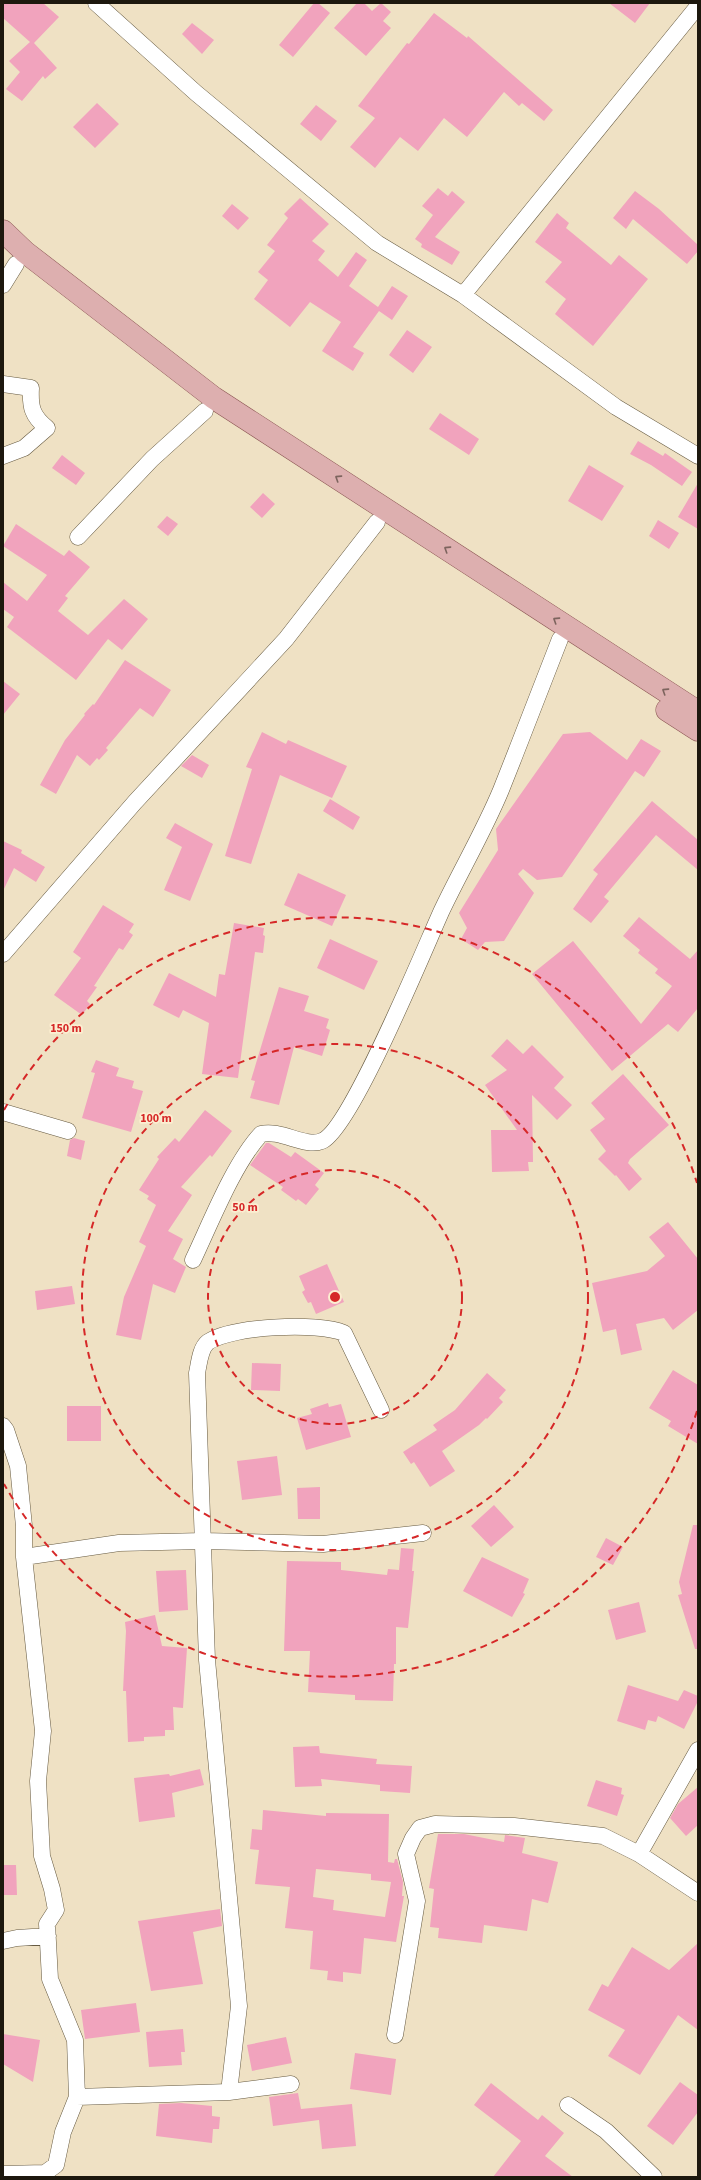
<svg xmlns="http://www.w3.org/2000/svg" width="701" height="2180" viewBox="0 0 701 2180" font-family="'Source Sans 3',sans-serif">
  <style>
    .building { fill: #f1a3bd; fill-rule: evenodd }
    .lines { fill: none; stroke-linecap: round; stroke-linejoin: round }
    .minor-casing { stroke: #665a41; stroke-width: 17 }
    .primary-casing { stroke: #8c5754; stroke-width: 23 }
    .minor { stroke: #fff; stroke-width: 16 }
    .primary { stroke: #ddafaf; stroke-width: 22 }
    .oneway { stroke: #7d645e }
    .ring { fill: none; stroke: #d62828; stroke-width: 2; stroke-dasharray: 7 5 }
    .centre { fill: #d62828; stroke: #fceed1; stroke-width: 2 }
    .ring-label { font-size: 12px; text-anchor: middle; font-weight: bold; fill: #d62828; stroke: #fceed1; stroke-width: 3.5; stroke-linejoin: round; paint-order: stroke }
  </style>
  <rect width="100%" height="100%" fill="#efe1c4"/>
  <path class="building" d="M3,3H43L59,17L34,43L57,68L45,79L43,76L22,101L6,89L20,72L9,61L30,42L3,18Z
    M314,3H318L330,13L293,57L279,45Z
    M357,3H364L372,11L381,3L391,12L383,21L391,28L366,56L334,28Z
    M609,3H650L635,23Z
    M434,13L467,38L468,36L553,110L544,121L522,103L519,106L504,92L467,137L444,118L418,151L400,137L375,168L350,147L375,118L358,106L407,43L409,44Z
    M192,23L214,40L202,54L182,34Z
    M97,103L119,124L95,148L73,127Z
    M316,105L337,121L321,141L300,124Z
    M438,188L448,196L452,191L465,202L435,237L460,252L452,265L421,247L422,244L415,239L433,215L422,206Z
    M635,191L659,209L698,245V251L687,264L633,219L626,229L613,218Z
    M300,198L329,224L312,241L325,251L318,260L338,277L356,252L367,260L349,286L378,307L392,286L408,296L392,320L379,311L353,347L364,353L353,371L322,351L341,322L310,302L290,327L254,299L268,280L258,272L275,251L267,245L288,218L284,214Z
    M232,204L249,218L238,230L222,216Z
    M557,213L569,223L566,228L611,265L619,255L648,279L593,346L555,314L566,299L545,282L562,262L535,242Z
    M407,330L432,347L413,373L389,355Z
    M440,413L479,439L469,455L429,429Z
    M638,441L663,456L665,453L692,472L682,486L651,465L630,454Z
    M62,455L85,473L76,485L52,468Z
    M589,465L624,486L602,521L568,501Z
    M698,483V529L678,517Z
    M263,493L275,504L262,518L250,507Z
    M167,516L178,524L168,536L157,527Z
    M658,520L679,533L669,549L649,536Z
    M16,524L64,556L69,550L90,567L65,596L68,598L58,611L88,635L124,599L148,619L122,650L108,639L76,680L7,627L14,617L3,609V582L27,601L47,575L3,546Z
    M125,660L171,690L153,717L140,708L106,748L108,750L99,760L97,758L90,766L77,755L56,794L40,785L65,740L85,715L84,714L93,704L94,705Z
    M3,681L20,694L3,715Z
    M262,732L286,744L288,740L347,766L332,798L280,775L251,864L225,856L252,769L246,767Z
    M590,732L627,760L641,739L661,751L644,777L635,771L562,877L537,880L523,869L518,874L534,893L504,941L485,942L478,950L461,939L467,928L459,913L498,850L496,829L563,734Z
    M192,755L209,765L202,778L181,766Z
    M330,799L360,817L353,830L323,811Z
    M652,801L698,840V870L656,835L604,897L609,901L591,923L573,909L598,874L593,870Z
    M175,823L213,844L190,901L164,890L182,847L166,838Z
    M3,841L22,850L21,853L45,867L36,882L14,868L3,891Z
    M298,873L346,895L332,926L284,905Z
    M103,905L134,924L129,932L133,935L123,950L119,948L94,986L97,987L87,1001L90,1004L82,1015L54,995L81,958L73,952Z
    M639,917L690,959L698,950V1008L678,1032L668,1024L612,1071L532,974L573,941L641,1024L672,986L655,973L658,969L638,953L640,950L623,936Z
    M234,923L264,928L263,935L265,936L263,953L255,952L238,1078L202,1074L209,1023L183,1010L179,1018L153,1005L169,973L216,997L219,974L225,975Z
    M330,939L378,961L364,990L317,968Z
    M279,987L309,996L304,1011L329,1019L326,1028L330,1030L322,1056L294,1047L279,1105L250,1098L255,1081L251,1080Z
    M507,1039L523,1054L532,1045L564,1077L554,1088L572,1105L557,1120L532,1095L533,1162H528L529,1171L492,1172L491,1130H517L485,1085L507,1070L491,1056Z
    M96,1060L119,1068L116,1076L134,1081L132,1088L143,1091L131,1132L82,1118L95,1073L91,1072Z
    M623,1074L669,1125L630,1159L628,1163L642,1179L629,1191L616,1175L615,1176L598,1159L606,1151L590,1130L605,1119L591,1103Z
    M205,1110L232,1131L212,1157L210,1155L181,1187L192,1195L168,1231L183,1239L173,1259L186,1267L175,1293L153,1284L141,1340L116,1335L124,1297L146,1246L139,1242L156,1205L147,1199L149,1196L139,1190L159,1159L157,1157L175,1138L179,1142Z
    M74,1138L85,1141L81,1160L67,1156L70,1140Z
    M266,1143H269L291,1157L295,1152L324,1173L315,1185L319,1189L306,1205L298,1199L296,1201L281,1190L283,1187L250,1165Z
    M668,1222L698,1259V1310L673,1330L664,1318L636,1324L642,1350L621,1355L616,1329L603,1332L592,1283L647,1271L665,1256L649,1237Z
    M327,1264L344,1302L316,1314L311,1302L308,1303L302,1292L305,1290L299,1276Z
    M72,1286L75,1304L37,1310L35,1291Z
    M252,1363L281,1364L280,1391L251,1390Z
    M673,1370L698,1385V1444L668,1426L671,1421L649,1408Z
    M487,1373L506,1390L499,1398L503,1402L487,1419L486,1418L479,1425L442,1451L455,1471L430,1487L414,1462L411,1464L403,1452L437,1430L433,1425L455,1410Z
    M328,1403L329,1407L341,1404L351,1437L306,1450L297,1418L312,1414L310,1409Z
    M67,1406H101V1441H67Z
    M277,1456L282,1495L242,1500L237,1461Z
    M320,1487V1519H298L297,1488Z
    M494,1505L514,1527L491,1547L471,1526Z
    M693,1525H698V1649H695L678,1595L682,1594L679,1582Z
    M606,1538L623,1547L613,1565L596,1557Z
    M401,1548L414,1549L412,1571H414L408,1628L396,1627V1664H394L393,1701L355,1700V1695L308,1692L310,1651H284L287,1561L341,1562V1570L387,1575L388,1569L399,1570Z
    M482,1557L529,1579L523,1593L525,1594L512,1617L463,1591Z
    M186,1570L188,1610L159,1612L156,1571Z
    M639,1602L646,1632L616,1640L608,1610Z
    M155,1615L162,1646L187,1648L183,1708L173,1707L174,1730H165V1736L144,1737V1741L128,1742L126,1691H123L126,1631L125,1622Z
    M628,1685L678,1701L684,1690L698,1696V1701L684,1729L658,1716L656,1722L648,1720L645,1730L617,1721Z
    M319,1746L320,1753L377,1759L376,1764L412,1766L410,1793L380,1791V1785L321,1779L322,1786L295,1787L293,1747Z
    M200,1769L204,1785L172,1793L175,1817L139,1822L134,1778L169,1774L170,1776Z
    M596,1780L622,1788L621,1794L624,1795L617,1816L587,1806Z
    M698,1787V1825L686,1836L670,1818L678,1804Z
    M263,1810L326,1816V1813L389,1814L388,1862L394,1863L395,1859H397L403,1882L402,1896H404L396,1942L364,1938L361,1974L343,1972V1982L327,1980L328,1971L310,1969L313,1931L285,1928L290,1887L255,1884L259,1850L250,1849L252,1829L262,1830ZM316,1869L371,1874V1880L391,1882L385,1917L333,1910L334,1900L313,1897Z
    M438,1834H464L504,1842L505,1835L525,1838L522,1853L558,1862L548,1903L532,1899L527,1931L484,1925L482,1943L438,1938L439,1928L430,1927L434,1889L429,1888Z
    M3,1865H16L17,1895H3Z
    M220,1909L222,1926L193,1932L203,1984L151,1991L138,1921Z
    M698,1943V2030L678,2015L640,2075L608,2056L625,2030L588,2010L602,1984L608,1987L632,1947L669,1970Z
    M136,2003L140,2032L85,2039L81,2010Z
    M183,2029L185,2052H181L182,2065L149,2067L146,2032Z
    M3,2034L40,2040L33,2082L3,2064Z
    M286,2037L292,2063L252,2071L247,2045Z
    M355,2053L396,2059L391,2095L350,2089Z
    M680,2082L698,2095V2112L673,2145L647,2126Z
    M491,2083L538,2120L542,2115L564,2133L545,2156L573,2177H493L521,2141L474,2105Z
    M298,2093L301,2109L352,2104L356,2146L322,2149L319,2120L273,2126L269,2097Z
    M181,2103L212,2106V2116L220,2117L219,2129H213L212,2143L156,2136L159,2104Z"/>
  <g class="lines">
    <g class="minor-casing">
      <path id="minor" d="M96,3L196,93L377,243L463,295L616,407L698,456
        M3,285L16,264
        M463,295L698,6
        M3,384L31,388C30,407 32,416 47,428L24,448L3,456
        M78,537L152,459L205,411
        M3,954L135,802L286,639L377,522
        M3,1112L68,1131
        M193,1260C211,1222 234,1163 261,1134C281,1129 305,1148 322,1141C351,1129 425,947 442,910C461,870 484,831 501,790C521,740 540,690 560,639
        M3,1426L6,1430L18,1466L24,1526V1557L43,1731L38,1781L42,1856L52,1889L56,1910L47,1924L50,1979L75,2040L77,2097L63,2132L56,2165L45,2173L3,2174
        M24,1557L119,1543L203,1541L323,1544L423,1533
        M639,1854L698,1750
        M3,1941L17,1938L48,1936
        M395,2035L417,1901L406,1854L413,1838L420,1828L435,1824L514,1826L603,1836L639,1854L698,1893
        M229,2092L239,2006L207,1660L197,1373C199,1364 200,1348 208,1342C232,1326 318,1322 344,1333L381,1410
        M77,2097L229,2092L291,2084
        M568,2105L606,2131L654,2177"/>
    </g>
    <g class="primary-casing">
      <path id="primary" d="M3,231L25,252L214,398L698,712
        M667,710L698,730"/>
    </g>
    <use href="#minor" class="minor"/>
    <use href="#primary" class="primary"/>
  </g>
  <defs><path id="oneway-chevron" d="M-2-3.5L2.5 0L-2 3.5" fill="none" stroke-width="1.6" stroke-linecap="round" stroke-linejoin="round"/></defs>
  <g class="oneway">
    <use href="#oneway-chevron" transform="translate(338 478) rotate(-147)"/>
    <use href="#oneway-chevron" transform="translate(447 549) rotate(-147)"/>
    <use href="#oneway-chevron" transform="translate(556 620) rotate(-147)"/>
    <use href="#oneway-chevron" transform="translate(665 691) rotate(-147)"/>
  </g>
  <g class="ring">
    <circle cx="335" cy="1297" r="127"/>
    <circle cx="335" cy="1297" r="253"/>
    <path d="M697 1411A380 380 0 0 1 4 1484M4 1110A380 380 0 0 1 697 1183"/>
  </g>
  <circle cx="335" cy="1297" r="6" class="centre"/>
  <g class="ring-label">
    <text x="66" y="1032">150 m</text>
    <text x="156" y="1122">100 m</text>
    <text x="245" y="1211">50 m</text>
  </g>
  <rect width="701" height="2180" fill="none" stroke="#1d180e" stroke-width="8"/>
</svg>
